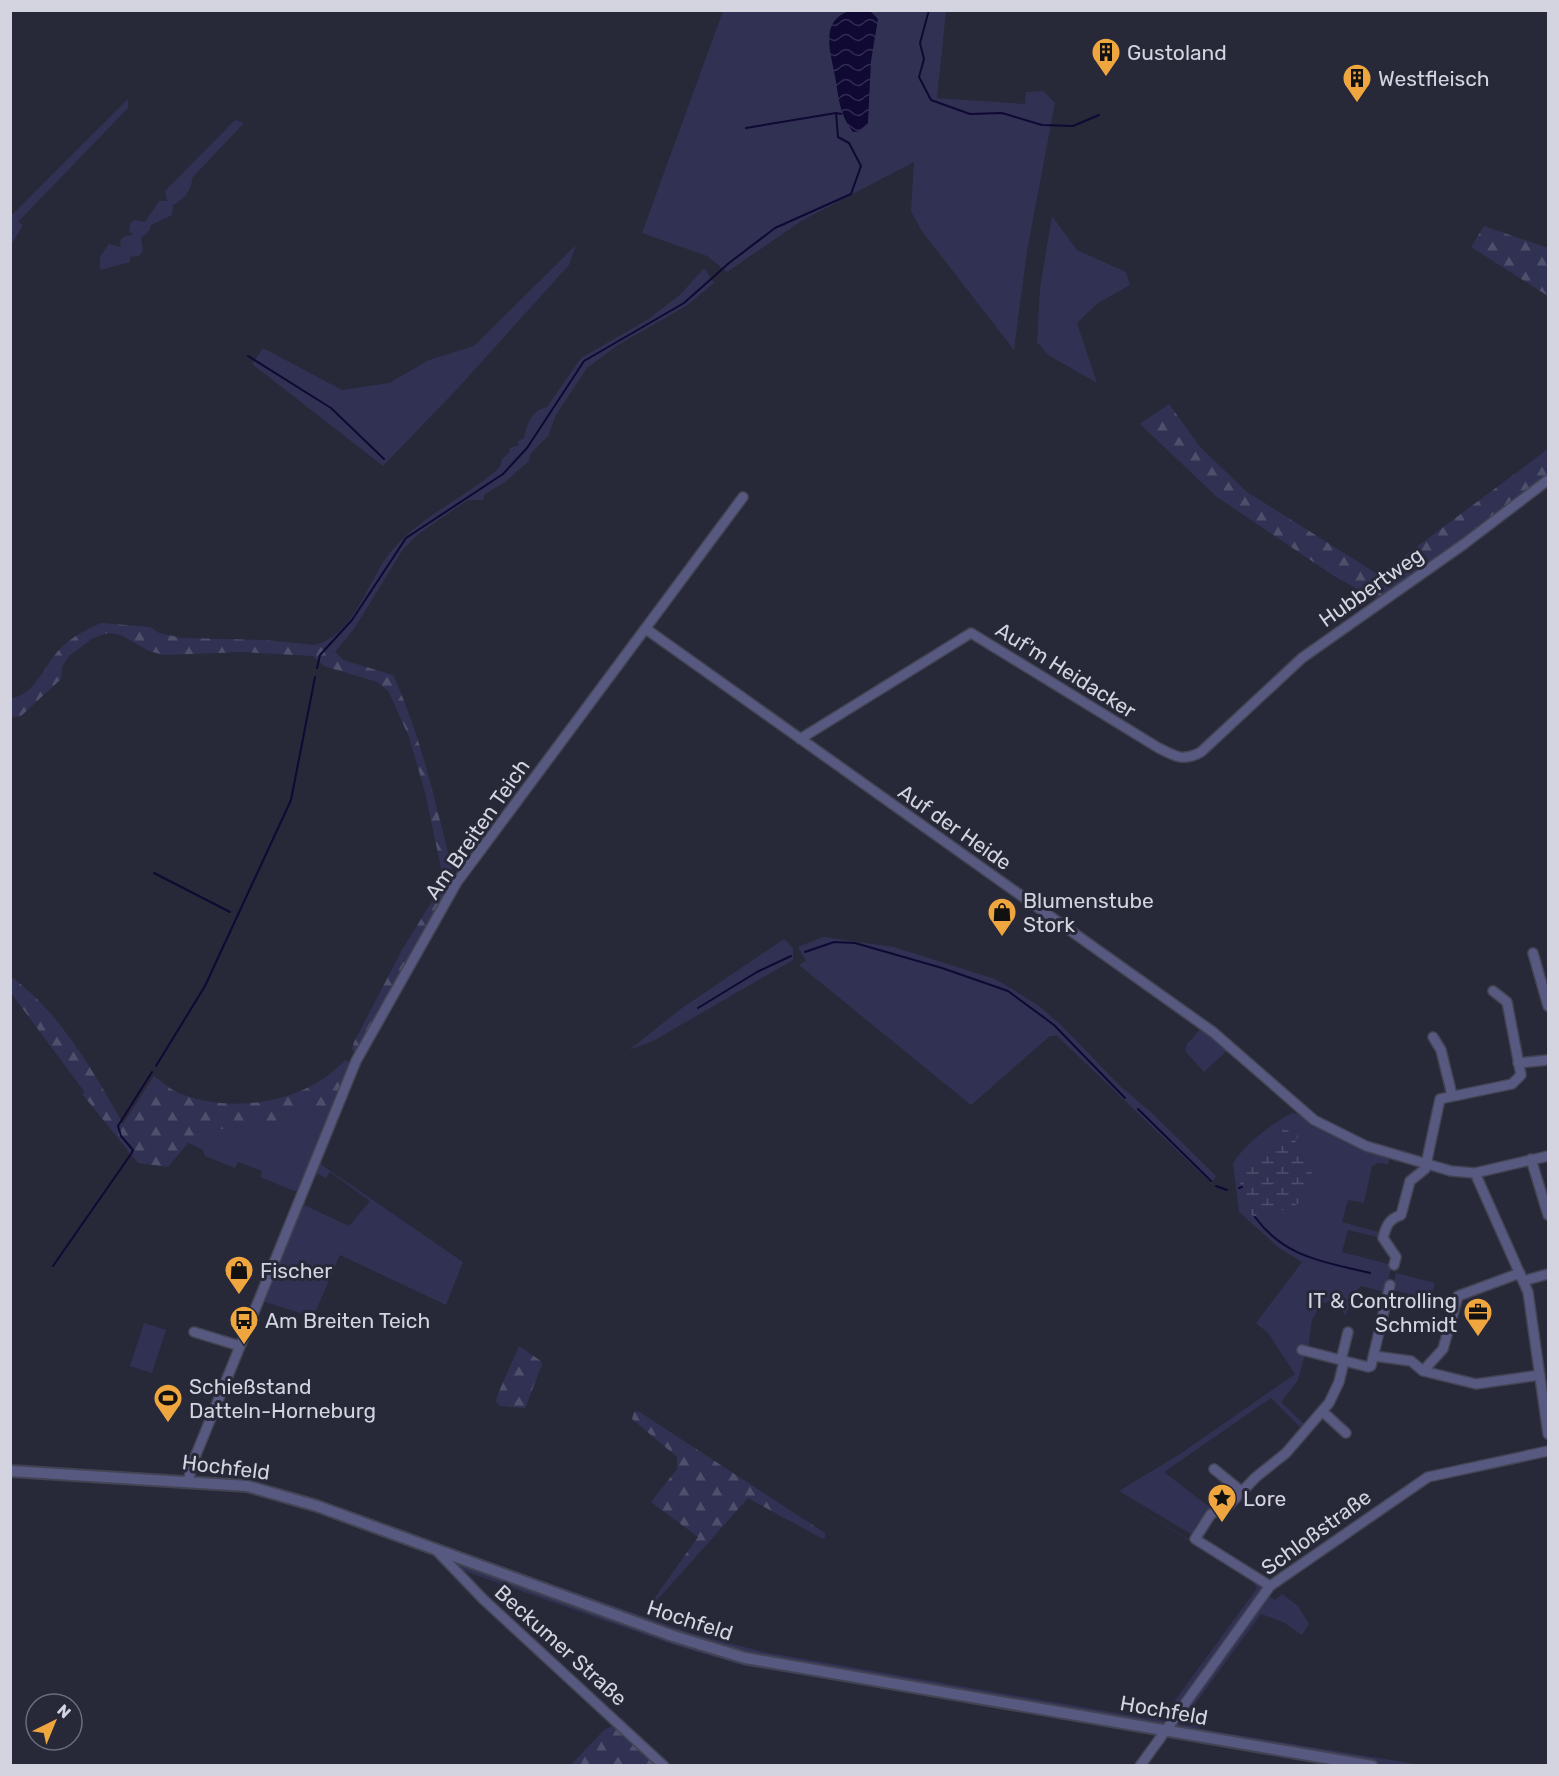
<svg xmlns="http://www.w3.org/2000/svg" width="1559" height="1776" viewBox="0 0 1559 1776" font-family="Rubik,sans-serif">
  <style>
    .grass { fill: #313253 }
    .forest { fill: url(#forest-firs) }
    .wetland { fill: url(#wetland-marsh) }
    .water { fill: url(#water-waves) }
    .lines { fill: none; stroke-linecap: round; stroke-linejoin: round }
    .stream { stroke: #0f0934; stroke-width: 2 }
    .minor-casing { stroke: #434453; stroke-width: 12 }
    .tertiary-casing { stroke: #434453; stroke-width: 14 }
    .minor { stroke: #575981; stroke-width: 9 }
    .tertiary { stroke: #575981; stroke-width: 10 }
    .labels { text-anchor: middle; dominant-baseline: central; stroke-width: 6; stroke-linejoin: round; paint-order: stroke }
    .poi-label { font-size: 21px; fill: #d3d4df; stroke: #272838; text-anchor: start }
    .street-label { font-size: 21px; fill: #d3d4df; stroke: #272838 }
  </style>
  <defs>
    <pattern id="forest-firs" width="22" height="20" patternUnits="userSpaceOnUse" patternTransform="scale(1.5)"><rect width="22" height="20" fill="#313253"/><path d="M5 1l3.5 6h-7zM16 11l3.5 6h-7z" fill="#4e4f6b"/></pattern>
    <pattern id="wetland-marsh" width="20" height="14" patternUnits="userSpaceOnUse" patternTransform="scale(1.5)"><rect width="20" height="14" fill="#313253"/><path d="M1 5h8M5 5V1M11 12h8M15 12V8" fill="none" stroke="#4e4f6b"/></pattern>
    <pattern id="water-waves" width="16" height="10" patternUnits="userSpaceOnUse" patternTransform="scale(1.5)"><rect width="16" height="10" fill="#0f0934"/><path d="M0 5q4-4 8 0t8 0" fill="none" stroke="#312c51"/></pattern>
  </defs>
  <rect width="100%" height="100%" fill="#272838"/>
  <path class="grass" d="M723,11H946L937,98L1025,104L1026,92L1043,91L1055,103L1027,251L1014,350L921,230L911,211L914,162L803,220L727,272L707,256L642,233Z
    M128,99V108L18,222L23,225L11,245V216Z
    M235,120L244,123L192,178C192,190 184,200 173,205L172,215L151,225L150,230L141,238L143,251L139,256L130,257V262L100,270V257L109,244L121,247L120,240L125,236L133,235L129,231L130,224L134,220L145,222L159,201H167L165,191Z
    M1052,216L1077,250L1126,272L1130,285L1098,303L1077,323L1097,383L1048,355L1037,342L1040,288Z
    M576,245L569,265L458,388L383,466L252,364L263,348L342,390L389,383L429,360L474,346Z
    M704,268L714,283L686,306L618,345L587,368L556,415L548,436L530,454L529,461L505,482L485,494L483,500H468L417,535L402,551L354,629L335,652L314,645C351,638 367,585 386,558C416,517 465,499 500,467L502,459L510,452L509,448L519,445L517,442L524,438C527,425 531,410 547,407L581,358L647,320L681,294Z
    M823,937L894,947L995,979L1012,989L1039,1006L1060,1024L1120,1086L1153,1114L1216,1176L1211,1183L1057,1036H1050L971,1105L799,965L806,961L798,947Z
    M784,939L793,948V960L653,1041L629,1050L682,1008Z
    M1202,1027L1230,1048L1204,1072L1185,1051L1187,1044Z
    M304,1108L333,1110L302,1188L294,1191L260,1177L262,1171L238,1162L235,1168L205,1156L203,1150L187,1142L197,1132L273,1123Z
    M1292,1113L1302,1115L1348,1143L1390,1156L1388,1164L1378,1163L1372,1166L1364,1203L1348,1200L1342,1222L1382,1233L1381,1238L1348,1230L1342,1252L1392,1265L1385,1292L1361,1286C1357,1289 1348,1309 1345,1316L1342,1310L1328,1302L1321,1304L1312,1320L1307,1355H1305L1298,1380L1281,1402L1304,1424L1301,1428L1271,1398L1164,1472L1212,1509L1194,1528L1195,1532L1191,1534L1119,1491L1180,1454L1295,1374L1268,1333L1256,1323L1302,1262L1279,1248L1239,1212L1233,1163C1246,1143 1271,1124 1292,1113Z
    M319,1163L463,1262L446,1305L340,1255L313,1317L262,1301L302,1204L349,1226L370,1201L330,1172L326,1178L315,1173Z
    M1396,1273L1435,1283L1430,1299L1392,1290Z
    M144,1323L166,1330L152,1373L130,1366Z
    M1115,1494L1264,1586L1199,1678L1169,1715L1160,1720L1191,1726L1184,1716L1187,1708L1190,1710L1192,1706L1190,1703L1267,1595L1275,1600L1282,1594L1298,1606L1309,1624L1302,1635L1283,1622L1261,1614L1195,1704L1190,1715L1201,1729L1422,1765H1348L745,1666L674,1645L453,1567L431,1541L693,1634L764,1652L1146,1718L1168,1710L1257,1588L1253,1581Z"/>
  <path class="forest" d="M1484,226L1548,248V296L1471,247Z
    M1169,404L1200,447L1247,492L1379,575L1548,449V477L1379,601L1334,576L1217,497L1140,424Z
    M101,623L150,627L159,633L182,638L265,640L314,645L335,652L343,660L393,675C423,740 437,811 455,880L356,1054L352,1049L354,1042L402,950L444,882L425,792L409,737L389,692L377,682L324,666L313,656L243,652L164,655L149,651L121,635L108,633L93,638L69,656L62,667L61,679L21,716L11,718V698C36,696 46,660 64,645C75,635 88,629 101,623Z
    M10,976C59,1011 94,1072 123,1124L154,1076C162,1082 171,1090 181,1094C233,1114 307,1103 345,1060L351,1063L333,1110L304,1108L273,1123L197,1132L168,1167L138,1163L83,1095L84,1091L11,993Z
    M519,1346L541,1361L542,1365L525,1408L500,1406L496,1401L497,1396Z
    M638,1411L825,1533V1537L823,1539L748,1498L650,1608L651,1603L698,1537L651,1502L677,1469V1457L632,1419L634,1412Z
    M612,1726L657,1766H570L604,1730Z"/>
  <path class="wetland" d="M1292,1122L1301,1130L1293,1147L1312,1170L1311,1179L1302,1187L1299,1203L1285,1210L1259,1211L1255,1217C1241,1210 1238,1187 1242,1173C1247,1160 1263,1151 1275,1146L1284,1127Z"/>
  <path class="water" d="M853,10L870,11L878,19L871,61L868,123L860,131L853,132C839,113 839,99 835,76C831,51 818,19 853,10Z"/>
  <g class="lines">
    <path class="stream" d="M929,10L920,43L924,59L919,77L931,100L970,114L1002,113L1042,125L1073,126L1099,115
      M746,128L836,113
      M248,356L331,408L384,459
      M317,668L320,655L352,620L406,538L503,474L527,448L584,361L684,303L729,263L775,228L851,194L861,166L849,143L838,137L836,113L841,114
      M154,873L230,912
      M805,952L834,942L855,943L942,968L1008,991L1054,1025L1125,1098
      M698,1008L757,972L791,956
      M156,1066L205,986L291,800L315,677
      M1138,1109L1211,1181
      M1216,1186L1227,1190
      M1239,1188L1242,1187
      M1255,1217C1285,1258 1325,1262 1370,1273
      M53,1266L131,1154L133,1150L121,1136L118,1126L152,1072"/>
    <g class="minor-casing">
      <path id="minor" d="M646,629L1213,1032L1314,1120L1366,1146L1451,1171L1475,1173L1548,1156
        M800,739L971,633L1157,747C1174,756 1183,762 1201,752L1302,658L1464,544L1548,480
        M1533,953L1548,1006
        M1433,1037L1441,1050L1452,1095
        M1518,1063L1548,1060
        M1531,1159L1548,1215
        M1475,1173L1528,1292L1548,1434
        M1394,1265L1396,1257L1383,1238C1386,1226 1389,1219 1401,1215L1410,1181L1425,1169L1440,1099L1512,1084L1521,1075L1507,1002L1493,991
        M1523,1281L1548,1274
        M1419,1298L1454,1307
        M194,1332L240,1346
        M1302,1350L1368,1367L1371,1366L1390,1285
        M1374,1356L1411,1361L1423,1371L1443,1349L1458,1296L1520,1273
        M1341,1360L1348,1332
        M1423,1371L1476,1384L1540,1375
        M1322,1411L1346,1433
        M1214,1469L1241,1491
        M188,1481L193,1462L356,1061L457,882L743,497
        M436,1550L483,1599L664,1766
        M1270,1586L1195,1539L1211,1514L1227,1507L1256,1477L1286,1453L1329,1403L1339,1382L1344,1361
        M1140,1766L1270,1586L1428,1477L1548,1451"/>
    </g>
    <g class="tertiary-casing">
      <path id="tertiary" d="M10,1471L247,1486L317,1506L673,1636L745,1658L1372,1766"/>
    </g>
    <use href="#minor" class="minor"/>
    <use href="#tertiary" class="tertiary"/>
  </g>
  <defs>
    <g id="building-pin" transform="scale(1.5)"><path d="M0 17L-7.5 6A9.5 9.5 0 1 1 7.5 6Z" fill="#f0a63f" stroke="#272838"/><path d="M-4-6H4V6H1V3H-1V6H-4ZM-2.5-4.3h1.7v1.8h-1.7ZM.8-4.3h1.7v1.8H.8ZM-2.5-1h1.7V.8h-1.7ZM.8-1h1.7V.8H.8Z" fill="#111"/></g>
    <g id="shop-pin" transform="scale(1.5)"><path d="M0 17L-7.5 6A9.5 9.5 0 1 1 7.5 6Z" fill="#f0a63f" stroke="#272838"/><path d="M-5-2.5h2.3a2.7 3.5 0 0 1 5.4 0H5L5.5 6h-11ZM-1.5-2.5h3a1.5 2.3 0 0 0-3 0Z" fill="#111"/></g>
    <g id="office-pin" transform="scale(1.5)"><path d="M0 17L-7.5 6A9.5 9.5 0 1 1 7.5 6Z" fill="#f0a63f" stroke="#272838"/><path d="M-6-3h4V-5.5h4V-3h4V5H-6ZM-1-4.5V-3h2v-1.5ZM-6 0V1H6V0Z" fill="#111"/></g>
    <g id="bus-pin" transform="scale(1.5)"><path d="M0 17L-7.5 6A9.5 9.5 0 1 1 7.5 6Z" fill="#f0a63f" stroke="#272838"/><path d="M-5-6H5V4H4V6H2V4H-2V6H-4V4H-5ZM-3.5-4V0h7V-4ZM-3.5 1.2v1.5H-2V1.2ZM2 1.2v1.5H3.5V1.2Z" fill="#111"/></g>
    <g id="stadium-pin" transform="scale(1.5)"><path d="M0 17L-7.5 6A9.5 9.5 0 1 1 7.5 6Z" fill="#f0a63f" stroke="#272838"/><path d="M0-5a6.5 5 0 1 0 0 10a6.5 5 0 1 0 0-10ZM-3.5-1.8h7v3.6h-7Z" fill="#111"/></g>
    <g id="sight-pin" transform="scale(1.5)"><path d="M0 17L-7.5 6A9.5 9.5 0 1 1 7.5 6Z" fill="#f0a63f" stroke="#272838"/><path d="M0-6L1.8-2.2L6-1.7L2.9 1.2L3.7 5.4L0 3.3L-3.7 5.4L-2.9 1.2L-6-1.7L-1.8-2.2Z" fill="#111"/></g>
  </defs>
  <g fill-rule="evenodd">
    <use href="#building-pin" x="1106" y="52"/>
    <use href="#building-pin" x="1357" y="78"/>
    <use href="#shop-pin" x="1002" y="912"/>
    <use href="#shop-pin" x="239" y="1270"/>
    <use href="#office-pin" x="1478" y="1312"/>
    <use href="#bus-pin" x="244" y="1320"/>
    <use href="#stadium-pin" x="168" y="1398"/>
    <use href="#sight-pin" x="1222" y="1498"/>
  </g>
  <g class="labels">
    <g class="poi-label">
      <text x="1127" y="52">Gustoland</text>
      <text x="1378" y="78">Westfleisch</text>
      <text x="1023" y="900">Blumenstube<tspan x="1023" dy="24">Stork</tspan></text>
      <text x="260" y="1270">Fischer</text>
      <text x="1457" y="1300" text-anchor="end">IT &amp; Controlling<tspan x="1457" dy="24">Schmidt</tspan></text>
      <text x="265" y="1320">Am Breiten Teich</text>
      <text x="189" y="1386">Schießstand<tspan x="189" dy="24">Datteln-Horneburg</tspan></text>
      <text x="1243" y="1498">Lore</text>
    </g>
    <g class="street-label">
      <text transform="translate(1371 587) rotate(-35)">Hubbertweg</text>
      <text transform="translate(1066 670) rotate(32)">Auf'm Heidacker</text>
      <text transform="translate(955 827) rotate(35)">Auf der Heide</text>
      <text transform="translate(477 829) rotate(-55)">Am Breiten Teich</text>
      <text transform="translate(226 1467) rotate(7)">Hochfeld</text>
      <text transform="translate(1316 1532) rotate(-36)">Schloßstraße</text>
      <text transform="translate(690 1620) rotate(18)">Hochfeld</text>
      <text transform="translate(561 1645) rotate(42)">Beckumer Straße</text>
      <text transform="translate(1164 1710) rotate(10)">Hochfeld</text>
    </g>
  </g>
  <rect width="1559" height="1776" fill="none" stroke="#d3d4df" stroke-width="24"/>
  <g transform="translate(54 1722) rotate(43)"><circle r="28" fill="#272838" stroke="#6c6d7b" stroke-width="1.5"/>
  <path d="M0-4.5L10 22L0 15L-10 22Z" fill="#f0a63f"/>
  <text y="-9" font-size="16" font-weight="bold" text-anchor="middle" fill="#d3d4df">N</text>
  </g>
</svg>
